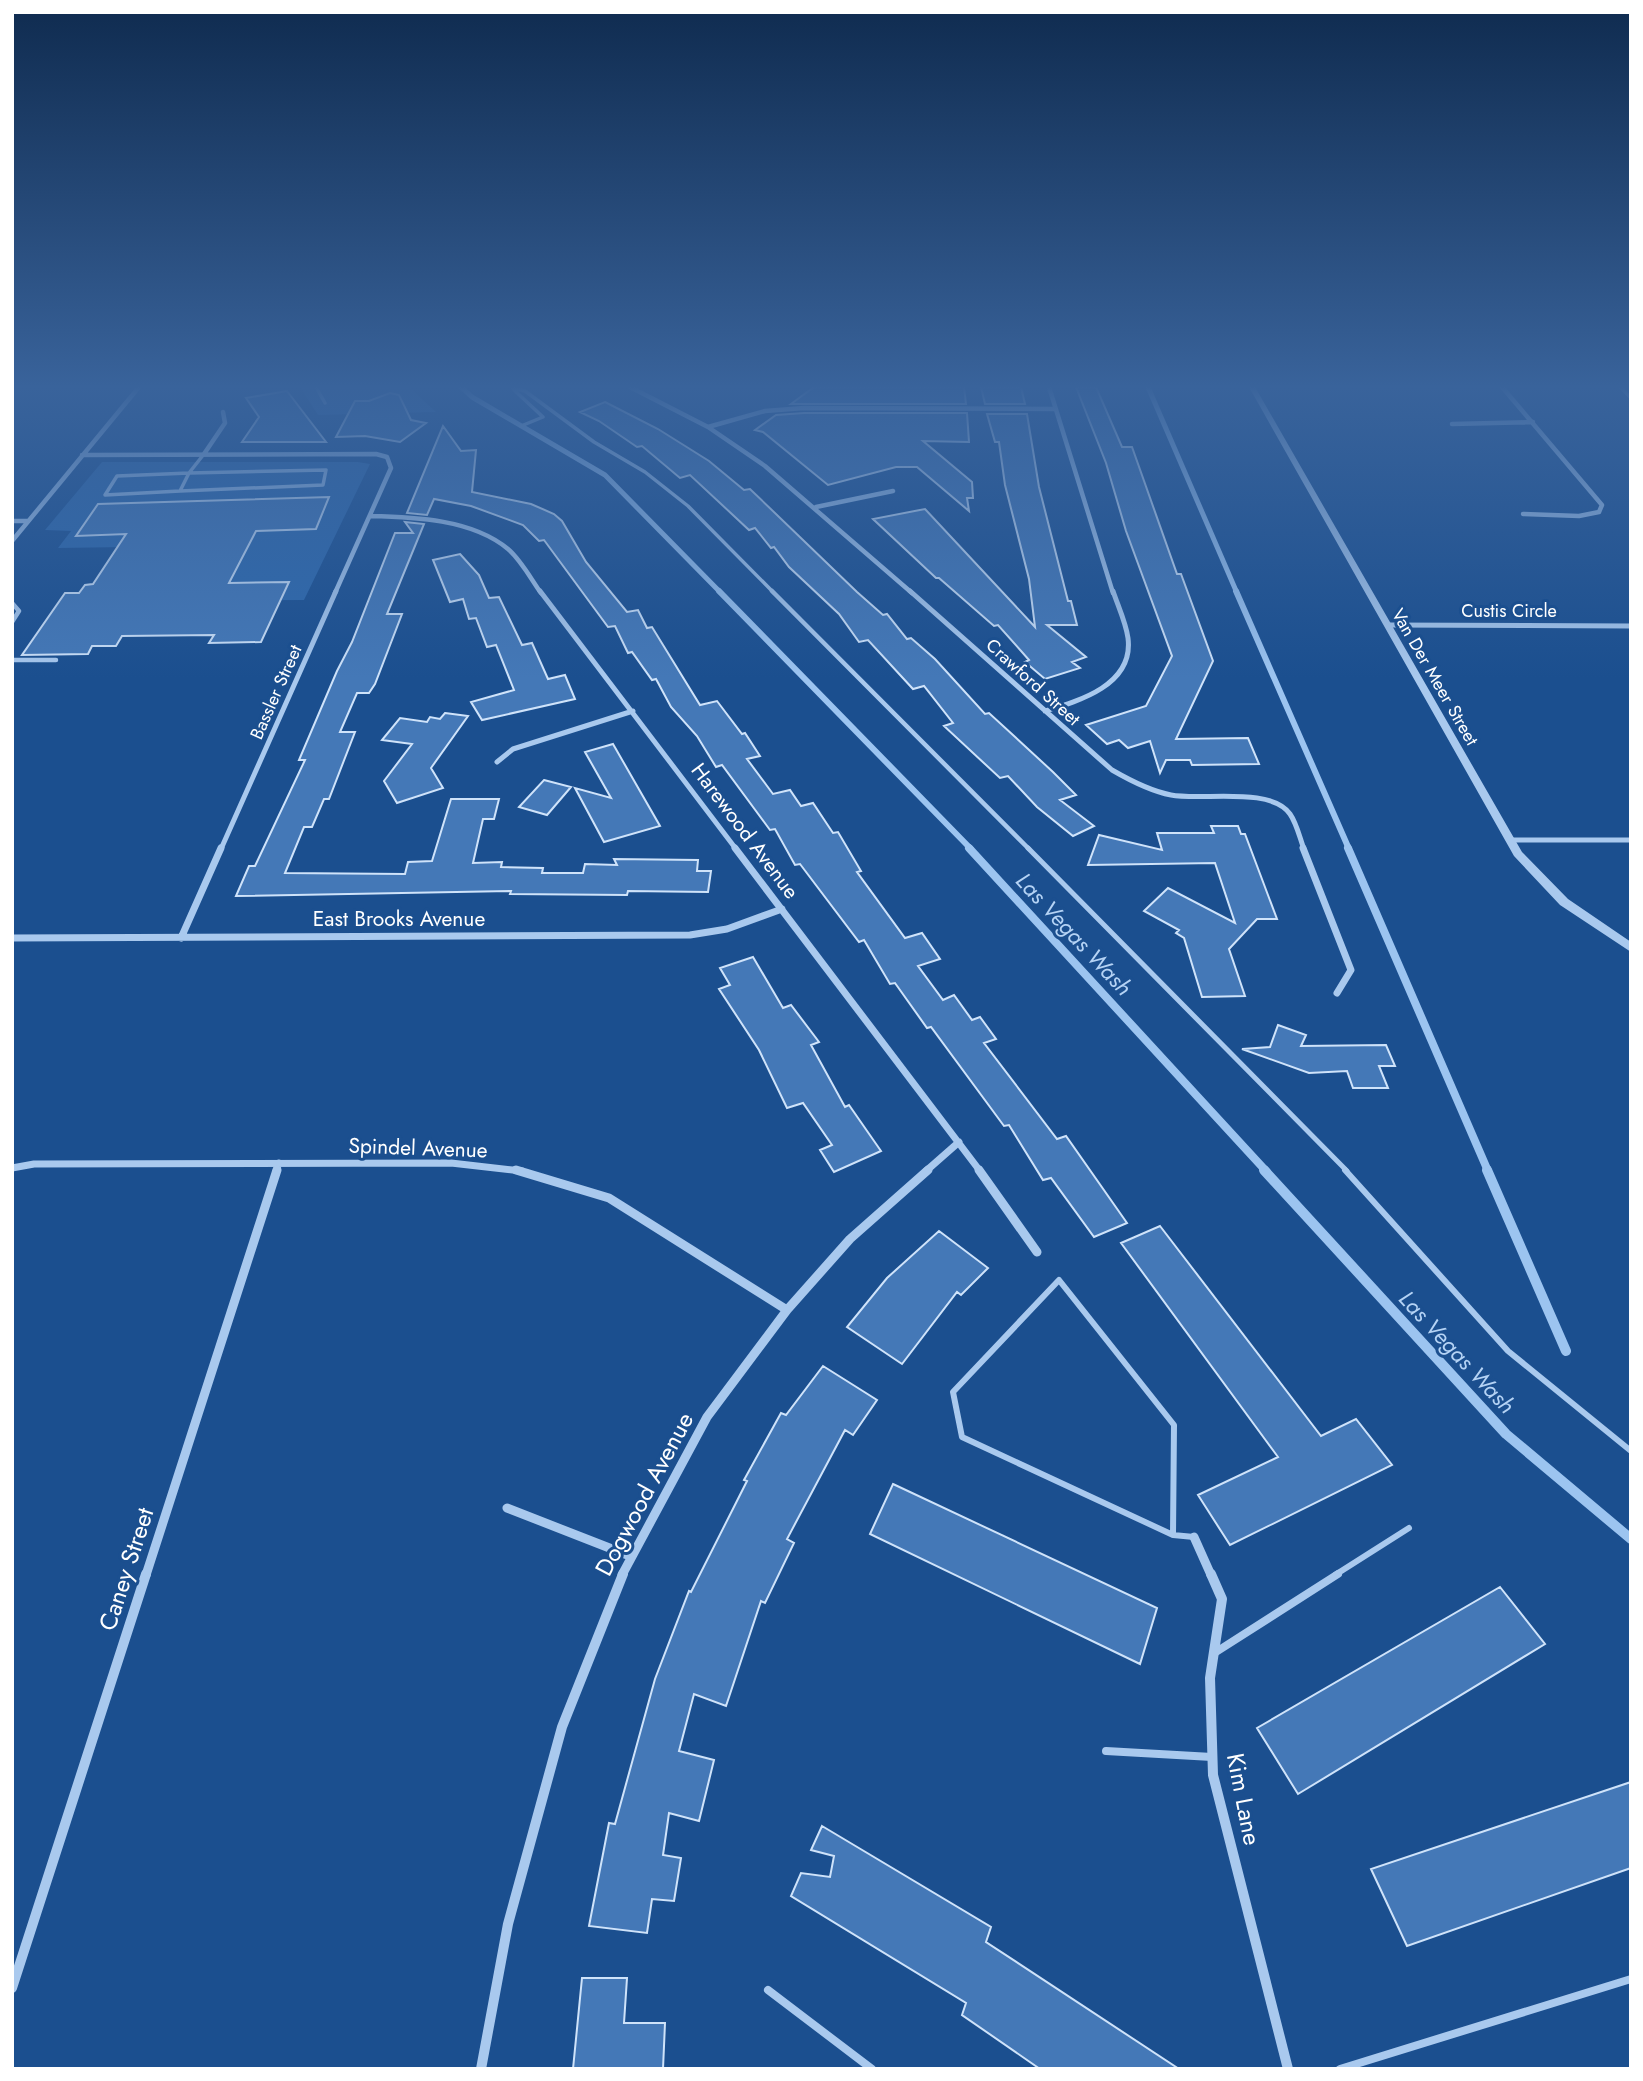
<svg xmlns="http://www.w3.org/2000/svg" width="1643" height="2081" viewBox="0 0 1643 2081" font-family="Jost,sans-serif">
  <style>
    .green { fill: #2e69ad }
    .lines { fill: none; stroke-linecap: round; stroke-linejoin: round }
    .stream-far3 { stroke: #9cc4f0; stroke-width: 5 }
    .stream-far2 { stroke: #9cc4f0; stroke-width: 6 }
    .stream-far1 { stroke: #9cc4f0; stroke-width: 8 }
    .stream { stroke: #9cc4f0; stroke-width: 10 }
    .building { fill: #4478b7; stroke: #cfe3fa; stroke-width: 2 }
    .service-far4 { stroke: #a9c9ee; stroke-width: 3.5 }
    .service-far3 { stroke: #a9c9ee; stroke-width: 4.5 }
    .service-far2 { stroke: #a9c9ee; stroke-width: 5 }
    .service-far1 { stroke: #a9c9ee; stroke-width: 6 }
    .service { stroke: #a9c9ee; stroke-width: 8 }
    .minor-far4 { stroke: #a9c9ee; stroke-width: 4.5 }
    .minor-far3 { stroke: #a9c9ee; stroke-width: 5 }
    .minor-far2 { stroke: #a9c9ee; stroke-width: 7 }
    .minor-far1 { stroke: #a9c9ee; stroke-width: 9 }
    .minor { stroke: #a9c9ee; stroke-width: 10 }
    .tertiary { fill: #a9c9ee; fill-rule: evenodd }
    .labels { text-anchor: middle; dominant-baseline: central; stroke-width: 6; stroke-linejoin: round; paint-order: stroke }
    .far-street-label { font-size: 18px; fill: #fff; stroke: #1b4f8f }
    .street-label { font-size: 21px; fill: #fff; stroke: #1b4f8f }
    .water-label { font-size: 23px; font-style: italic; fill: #b5d3f5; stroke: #1b4f8f }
    .near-street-label { font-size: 24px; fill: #fff; stroke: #1b4f8f }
  </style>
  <rect width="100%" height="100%" fill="#1b4f8f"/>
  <path class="green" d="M300,387H409L436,412L318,415Z
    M102,462H358L370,464L304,600L164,601L197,546L58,548L71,531L45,530Z"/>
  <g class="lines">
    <path class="stream-far3" d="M461,387L472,397L605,475L721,593
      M1148,387L1237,593"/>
    <path class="stream-far2" d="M719,591L971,849
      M1236,591L1349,849"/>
    <path class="stream-far1" d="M969,848L1266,1171
      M1348,848L1488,1171"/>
    <path class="stream" d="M1264,1170L1506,1434L1631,1539
      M1487,1170L1566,1351"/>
  </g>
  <path class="building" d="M814,387H964L966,404H791Z
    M981,387H1021L1025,404H985Z
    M1076,387H1096L1122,447H1132L1177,574H1181L1213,661L1176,739L1248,738L1259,764L1192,765L1190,760H1166L1160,773L1150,741L1128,748L1119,740L1107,744L1086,725L1146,706L1172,656L1126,531L1106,463Z
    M287,391L326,442H242L259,417L246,398Z
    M390,393L399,395L411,420L426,423L400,442L365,436L336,437L355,401H369Z
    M605,402L658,429L709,461L744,490L750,489L857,592L883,615L887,614L907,639L911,638L935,659L985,714L989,713L1053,772L1076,795L1060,800L1094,826L1073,836L1037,807L1008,776L1000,778L944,726L953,723L924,686L913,689L868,640L859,642L839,614L789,567L774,547L771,548L755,528L749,530L690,475L680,478L642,446L637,447L599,421L580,412Z
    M804,413H967L969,442L923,441L972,482L973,498H967L969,511L917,467H896L828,485L763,432L755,430L776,415Z
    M987,414H1027L1039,487L1068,601H1071L1077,625H1047L1086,657L1072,662L1080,668L1045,679L1025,662L1029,660L998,625L994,626L939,578H936L873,519L925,509L1035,627L1029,579L1005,485L999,442H995Z
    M443,426L461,451L476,450L472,492L531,504L554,514L562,521L586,562L627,612L638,610L647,628L652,627L700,705L717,701L742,734L745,733L760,756L747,759L773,794L790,790L801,806L813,803L833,833L838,832L861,871L857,872L905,938L922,933L940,959L918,966L943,1000L954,995L972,1020L980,1017L996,1039L984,1043L1057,1139L1066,1136L1127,1223L1094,1237L1051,1178L1043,1180L1009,1125L1004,1126L931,1027L927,1028L895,983L890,984L864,940L859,942L800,864L795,865L775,829L770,830L722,765L716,767L697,736L671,707L656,679L652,680L632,652L628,653L615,626L608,627L544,540L539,541L523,525L471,506L434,499L427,515L407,513Z
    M329,497L316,529L256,531L229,583L289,582L261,642L209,643L214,635L122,636L116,646H92L88,654L22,655L65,593H79L85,585L93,584L126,534L76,536L98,504Z
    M405,522L424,524L387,614H402L375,684L369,693H357L340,732H355L329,799H324L312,827H304L285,873L405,874L408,862L432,861L451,799H499L494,819H483L473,863L502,862L501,867L543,868L542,873H583L585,864L617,865L614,859L698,860L697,871H711L708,892L628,891L627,895L510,894L511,891L236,896L249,866H255L305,760H299L337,671L352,642L395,533H413Z
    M460,554L479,575L489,598L499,597L522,645L532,643L548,679L565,675L575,699L482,720L471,702L514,690L496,645L487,647L476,618L469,619L463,599L450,602L433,560Z
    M445,713L468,716L431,768L443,788L397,803L384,781L412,744L382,740L400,718L427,722L430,717L440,719Z
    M613,744L660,826L604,842L575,788L611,798L585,752Z
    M544,780L571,787L547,815L519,807Z
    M1211,826H1238L1241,834H1245L1277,919H1257L1229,949L1245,996L1202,997L1184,938L1176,933L1179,930L1144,911L1168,888L1235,923L1215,863L1088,865L1099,835L1162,850L1157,833H1214Z
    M753,957L783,1008L791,1005L819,1042L811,1045L845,1107L849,1105L881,1151L834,1172L820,1150L832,1145L803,1103L787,1108L759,1050L719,989L730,985L720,968Z
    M1278,1025L1306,1035L1301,1046L1386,1045L1395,1066H1379L1388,1088H1353L1347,1071L1309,1073L1242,1049L1270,1047Z
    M1160,1226L1321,1436L1356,1419L1392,1465L1230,1545L1198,1495L1278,1457L1121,1243Z
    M939,1231L988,1268L961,1295L957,1292L902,1364L847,1327L887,1278Z
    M823,1366L877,1400L853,1435L845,1430L787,1539L794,1543L765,1603L761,1601L726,1706L694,1694L679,1751L714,1760L699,1821L669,1813L663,1855L681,1858L674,1901L652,1899L647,1933L589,1926L609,1823L615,1824L655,1679L689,1591L691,1592L747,1481L744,1480L781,1413L786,1415Z
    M893,1484L1157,1608L1140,1664L870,1534Z
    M1500,1587L1545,1644L1298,1794L1257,1728Z
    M1631,1782V1868L1407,1946L1371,1869Z
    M822,1826L991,1927L986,1942L1179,2069H1040L962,2015L966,2003L791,1896L801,1873L830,1877L834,1856L811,1850Z
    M582,1978H627L624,2023H665L663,2069H573Z"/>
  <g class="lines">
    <path class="service-far4" d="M316,387L325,403
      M1620,387L1631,398
      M513,388L525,391L594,442L645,472L688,506L774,593
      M514,390L543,417L521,426
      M189,473L204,454
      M180,491L105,495L117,476L189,473
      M180,491L189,473
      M180,491L323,485L326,470L189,473"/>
    <path class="service-far3" d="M772,591L1029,849
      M12,603L19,611L12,622
      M12,660H56"/>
    <path class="service-far2" d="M1028,848L1347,1171"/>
    <path class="service-far1" d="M1345,1170L1508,1351L1631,1451
      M1059,1280L1174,1425L1173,1535L962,1437L953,1392Z
      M1173,1535L1194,1537
      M1335,1575L1409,1528"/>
    <path class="service" d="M1216,1652L1338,1574
      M1106,1751L1212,1757
      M768,1990L872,2069
      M1340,2069L1631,1979"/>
    <path class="minor-far4" d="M630,387L708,427L765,466L912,593
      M1049,387L1113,593
      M1502,387L1602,505L1599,512L1579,516L1523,514
      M1452,424L1533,422
      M708,427L765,411L804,408L1056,409
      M204,454L225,423L223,412
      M82,455L376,454L387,457L391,468L335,593
      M816,507L893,491
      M370,516C414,517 472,519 508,549C521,560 531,579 541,593
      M12,521H28
      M12,541L139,387"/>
    <path class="minor-far3" d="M540,591L736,849
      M910,591L1112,770C1131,781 1150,791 1171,795C1201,801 1271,786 1290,814C1297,824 1300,839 1304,849
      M1388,625L1631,626
      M1045,711C1079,701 1134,685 1128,638C1126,623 1118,606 1113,591
      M497,762L513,749L633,711
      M1510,840H1631
      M221,849L336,591"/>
    <path class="minor-far2" d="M735,848L980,1171
      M1303,848L1351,970L1337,993
      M12,938L690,935L727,929L782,909
      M181,938L221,848
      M12,1168L34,1164L451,1163L522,1171
      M276,1171L279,1163
      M926,1171L959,1142"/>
    <path class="minor-far1" d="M516,1170L609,1198L787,1310
      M979,1170L1037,1252
      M507,1508L630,1556
      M1194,1537L1211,1575
      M146,1575L277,1170
      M622,1575L707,1417L787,1310L850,1239L928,1170"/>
    <path class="minor" d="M1211,1574L1222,1599L1210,1678L1213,1775L1288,2069
      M12,1988L146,1574
      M481,2069L508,1924L562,1727L623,1574"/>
    <path class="tertiary" d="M1249,387H1255L1522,852L1568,899L1631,942V952L1560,905L1514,856Z"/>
  </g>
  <linearGradient id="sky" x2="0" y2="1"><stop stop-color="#0f2b4f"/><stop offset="0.57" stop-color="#39639b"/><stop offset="1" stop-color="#39639b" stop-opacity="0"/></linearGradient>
  <rect width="1643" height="678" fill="url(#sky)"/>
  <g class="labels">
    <g class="far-street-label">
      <text x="1509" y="611">Custis Circle</text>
      <text transform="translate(1435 677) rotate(60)">Van Der Meer Street</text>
      <text transform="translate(1033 682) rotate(42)">Crawford Street</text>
      <text transform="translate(276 692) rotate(-66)">Bassler Street</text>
    </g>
    <g class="street-label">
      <text transform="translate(745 831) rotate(53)">Harewood Avenue</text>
      <text x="399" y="919">East Brooks Avenue</text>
      <text transform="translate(418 1148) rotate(2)">Spindel Avenue</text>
    </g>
    <g class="water-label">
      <text transform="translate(1074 934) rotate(47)">Las Vegas Wash</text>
      <text transform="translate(1457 1352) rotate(47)">Las Vegas Wash</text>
    </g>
    <g class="near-street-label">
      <text transform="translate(644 1494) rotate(-62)">Dogwood Avenue</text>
      <text transform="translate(126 1569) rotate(-72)">Caney Street</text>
      <text transform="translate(1244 1799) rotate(79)">Kim Lane</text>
    </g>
  </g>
  <rect width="1643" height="2081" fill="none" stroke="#ffffff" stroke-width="28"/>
</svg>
